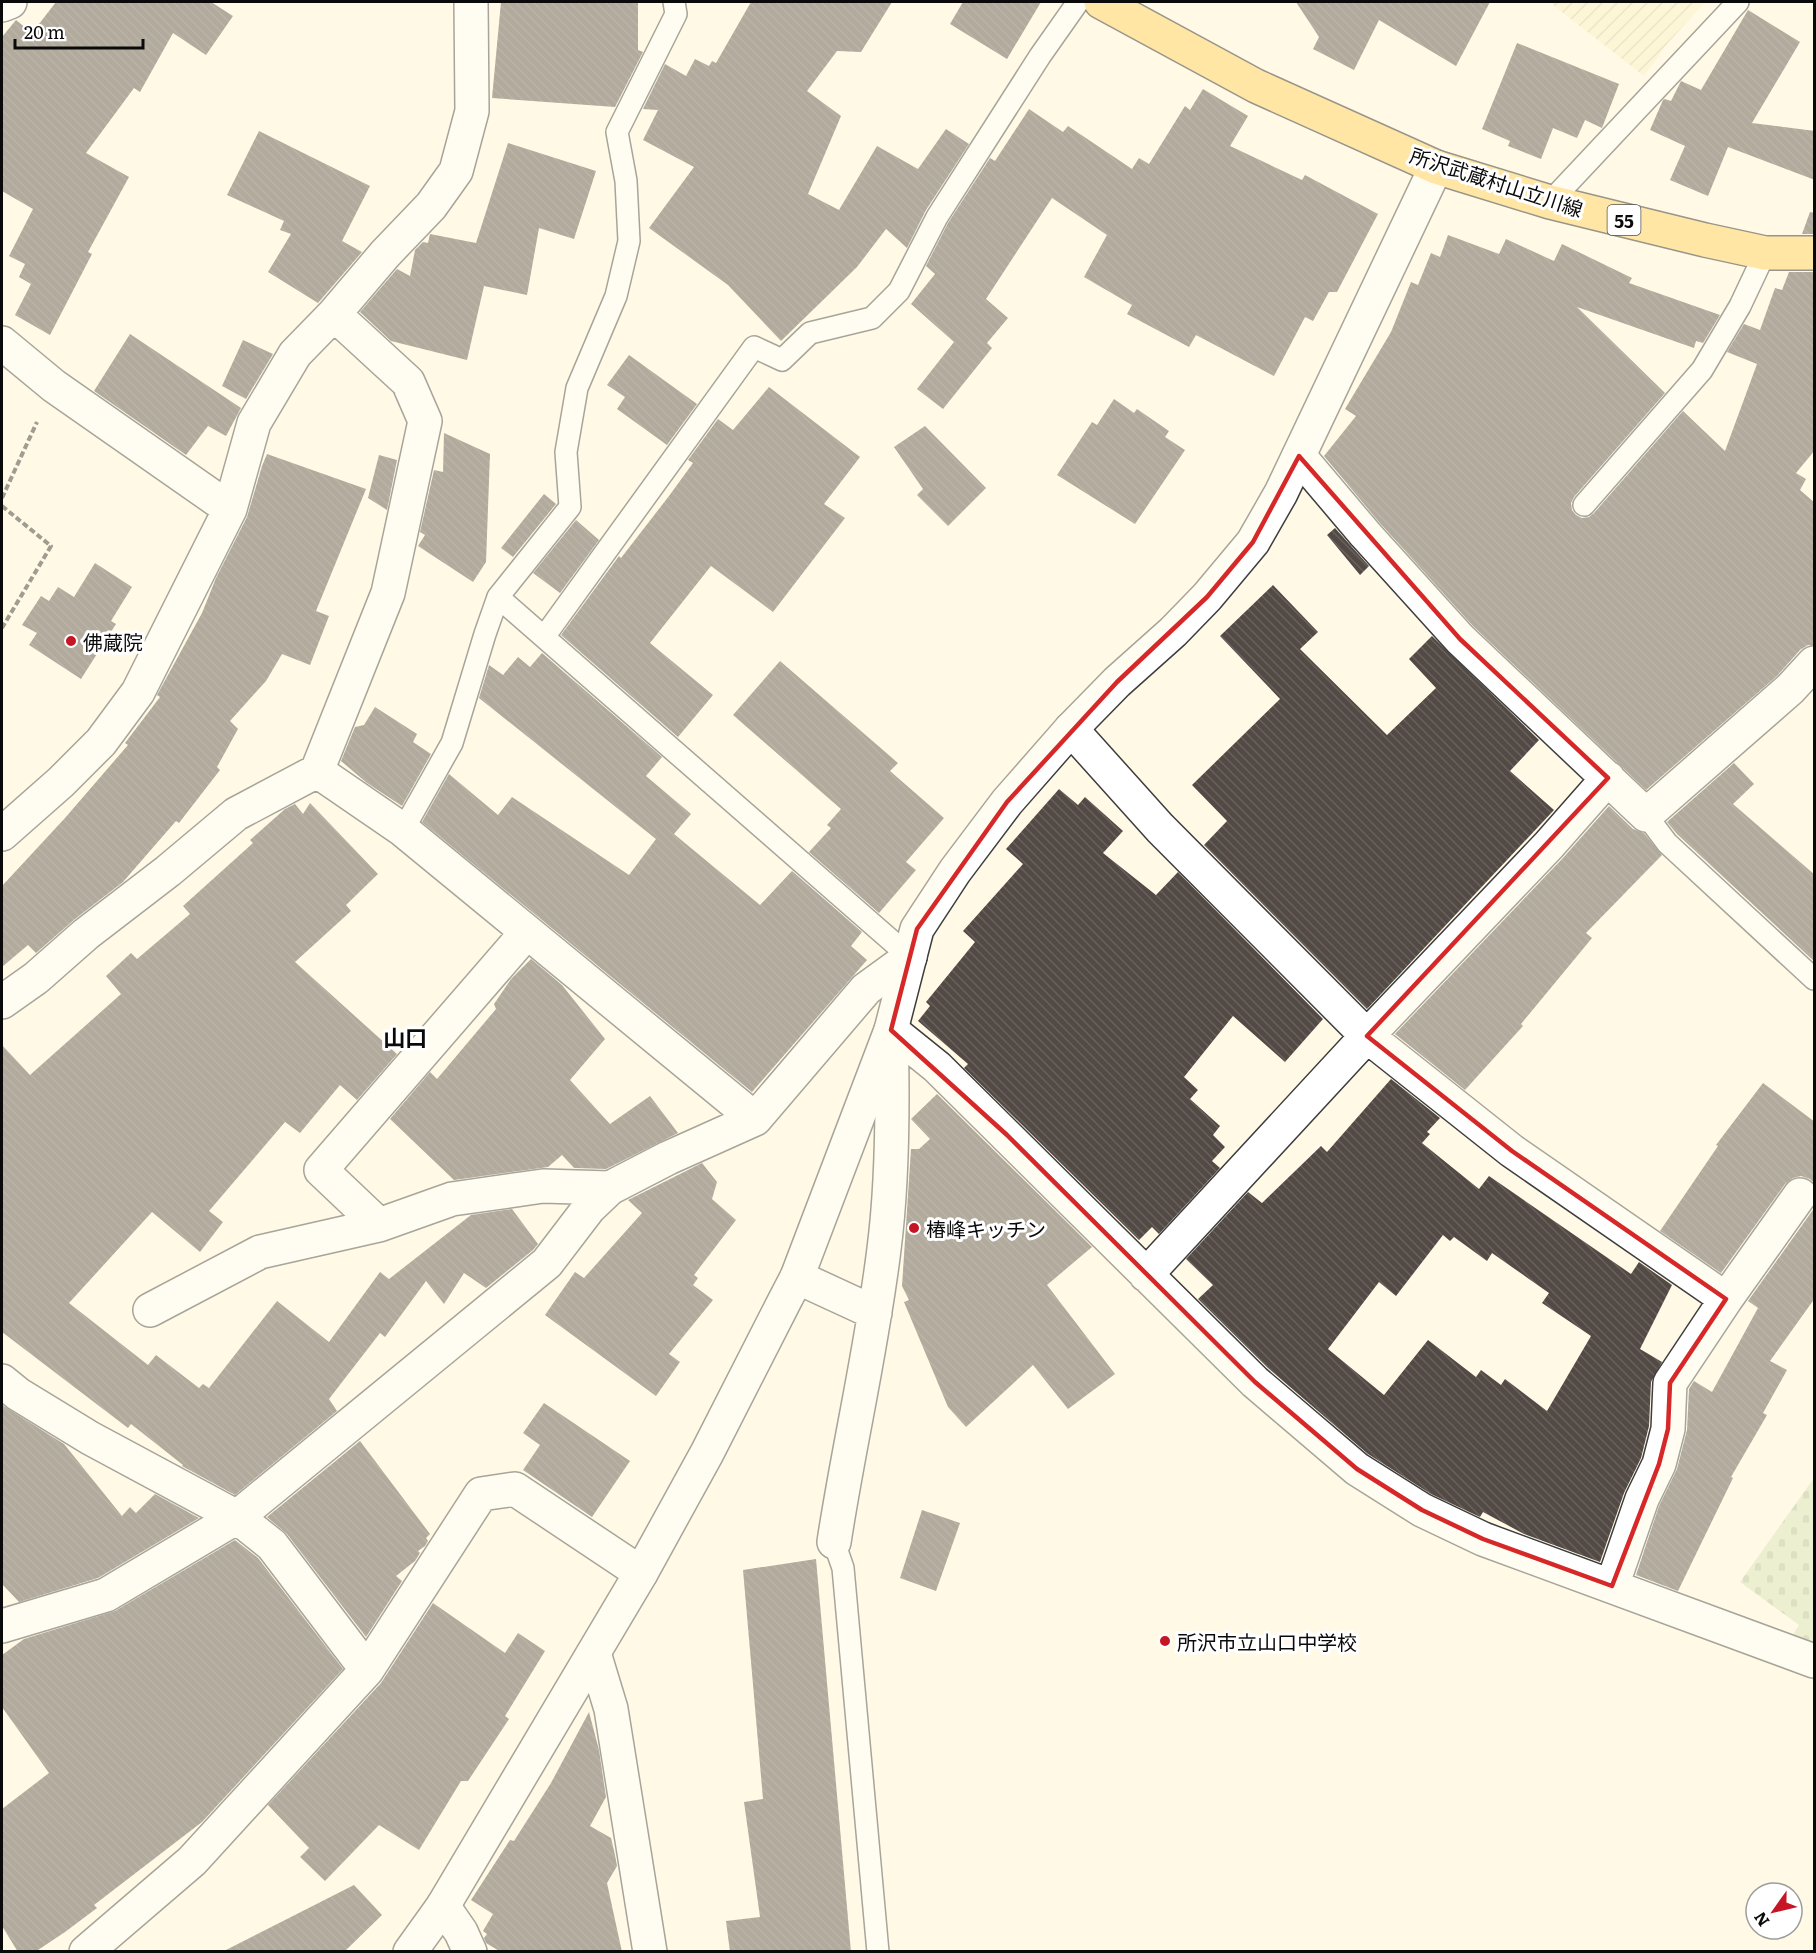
<svg xmlns="http://www.w3.org/2000/svg" width="1816" height="1953" viewBox="0 0 1816 1953" font-family="Literata,'Noto Sans JP',serif">
  <style>
    .farmland { fill: url(#farmland-furrows) }
    .cemetery { fill: url(#cemetery-stones) }
    .building { fill: url(#building-back-hatch); fill-rule: evenodd }
    .lines { fill: none; stroke-linecap: round; stroke-linejoin: round }
    .service-casing { stroke: #3d3d3d; stroke-width: 24 }
    .minor-casing { stroke: #3d3d3d; stroke-width: 36 }
    .tertiary-casing { stroke: #3d3d3d; stroke-width: 36 }
    .primary-casing { stroke: #1b1b1b; stroke-width: 36 }
    .path { stroke: #2c2c2c; stroke-width: 4; stroke-dasharray: 6 3; stroke-linecap: butt }
    .service { stroke: #fff; stroke-width: 21 }
    .minor { stroke: #fff; stroke-width: 33 }
    .tertiary { stroke: #fff; stroke-width: 33 }
    .primary { stroke: #ffcf56; stroke-width: 33 }
    .marked { fill: none; stroke: #d62828; stroke-width: 4.5; stroke-linejoin: round }
    .poi-dot { fill: #c61525; stroke: #fff; stroke-width: 2 }
    .labels { text-anchor: middle; dominant-baseline: central; stroke-width: 6; stroke-linejoin: round; paint-order: stroke }
    .shield { fill: #fff; stroke: #545454; stroke-width: 1.5 }
    .shield-label { font-size: 18px; font-weight: bold; fill: #0a0a0a }
    .street-label { font-size: 20px; fill: #0a0a0a; stroke: #fff }
    .poi-label { font-size: 20px; fill: #0a0a0a; stroke: #fff; text-anchor: start }
    .quarter-label { font-size: 22px; font-weight: bold; fill: #0a0a0a; stroke: #fff }
  </style>
  <defs>
    <pattern id="farmland-furrows" width="10" height="10" patternUnits="userSpaceOnUse" patternTransform="scale(1.5)"><rect width="10" height="10" fill="#f8f1c4"/><path d="M-1 1l2-2M0 10L10 0M9 11l2-2" fill="none" stroke="#d3cda7"/></pattern>
    <pattern id="cemetery-stones" width="16" height="16" patternUnits="userSpaceOnUse" patternTransform="scale(1.5)"><rect width="16" height="16" fill="#d6e2b7"/><path d="M2 7V4a2 2 0 0 1 4 0v3zM10 15v-3a2 2 0 0 1 4 0v3z" fill="#b6c19c"/></pattern>
    <pattern id="building-back-hatch" width="6" height="6" patternUnits="userSpaceOnUse" patternTransform="scale(1.5)"><rect width="6" height="6" fill="#534a45"/><path d="M-1 5l2 2M0 0l6 6M5-1l2 2" fill="none" stroke="#67605c"/></pattern>
  </defs>
  <rect width="100%" height="100%" fill="#fff9e6"/>
  <path class="farmland" d="M1549,2H1705L1667,44L1644,76Z"/>
  <path class="cemetery" d="M1814,1478V1653L1788,1644L1799,1625L1740,1582Z"/>
  <path class="building" d="M56,2H211L233,16L206,55L173,33L140,92L134,88L86,153L129,177L88,252L92,254L50,335L15,315L31,284L19,277L25,264L9,256L33,209L2,191V37L16,20L32,33Z
    M501,2H638V50L643,52L615,107L492,98Z
    M751,2H892L861,52L837,51L807,91L841,116L808,194L839,210L877,146L918,169L946,129L969,144L926,210L907,248L886,229L857,267L781,341L728,285L649,228L694,167L643,140L658,110L643,109L665,64L686,76L695,59L709,66L712,61L716,63Z
    M963,2H1041L1007,59L950,24Z
    M1296,2H1490L1456,66L1379,20L1354,70L1313,49L1319,37Z
    M1748,10L1800,42L1752,123L1815,131V180L1728,147L1708,196L1670,180L1685,146L1650,130L1663,100L1665,99L1671,101L1681,81L1701,90Z
    M1517,43L1619,84L1602,128L1585,120L1577,138L1553,128L1541,159L1508,146L1510,141L1482,129Z
    M1203,89L1248,116L1230,146L1302,180L1305,175L1378,214L1337,292H1329L1313,321L1305,317L1274,376L1196,335L1189,347L1127,314L1132,305L1084,277L1107,235L1052,198L986,299L1008,318L987,343L992,348L943,409L917,389L954,342L911,304L935,274L926,266L948,223L990,158L995,161L1029,109L1063,132L1068,126L1132,169L1139,158L1149,164L1185,106L1190,110Z
    M259,131L370,186L342,241L362,252L318,303L268,272L291,234L280,230L284,221L227,195Z
    M508,143L596,171L574,239L539,228L527,295L484,286L467,360L391,341L360,312L397,269L410,276L415,250L423,242L428,243L430,234L476,243Z
    M1810,212L1815,213V234H1802Z
    M1448,235L1499,254L1506,239L1554,261L1562,244L1632,278L1629,283L1720,315L1703,343L1696,341L1694,348L1577,307L1665,393L1574,497L1571,503L1572,510L1576,515L1582,518L1589,517L1594,513L1683,411L1725,451L1757,364L1727,352L1744,324L1760,330L1775,288L1782,290L1789,272H1815V450L1796,473L1806,479L1800,490L1815,503V645H1808L1800,650L1777,676L1646,790L1473,626L1379,522L1324,456L1356,416L1345,409L1391,332L1411,282L1418,285L1431,253L1440,257Z
    M130,334L241,408L226,436L208,426L186,455L94,391Z
    M243,340L273,354L246,399L222,386Z
    M629,355L697,404L667,445L617,409L625,397L607,385Z
    M769,387L860,457L824,504L845,518L773,612L711,566L650,643L713,695L678,737L561,635L619,556L621,558L669,496L693,463L688,460L718,419L733,430Z
    M1114,399L1134,413L1137,409L1169,431L1165,437L1185,450L1135,524L1057,475L1092,422L1097,425Z
    M925,426L986,488L948,526L917,495L923,489L894,447Z
    M444,433L490,454L486,562L473,582L418,546L425,535L420,532L434,470L443,472Z
    M267,454L366,489L316,611L329,616L310,665L282,654L266,681L230,721L238,729L217,767L220,770L179,823L176,821L123,882L75,919L36,953L28,945L2,967V886L65,818L128,745L125,743L160,697L157,695L202,613L216,578L247,517L262,466Z
    M379,455L397,460L387,510L368,498Z
    M544,494L556,504L513,557L501,548Z
    M576,520L599,540L560,593L533,573Z
    M1335,528L1369,566L1360,575L1327,535Z
    M95,563L132,587L111,621L116,624L81,679L29,645L37,633L22,625L41,596L49,601L58,587L74,597Z
    M1273,585L1318,632L1300,649L1387,735L1436,688L1409,659L1432,636L1539,740L1510,771L1554,810L1367,1009L1204,845L1227,821L1192,785L1280,699L1220,636Z
    M542,653L662,757L646,776L691,814L674,834L760,905L792,871L862,932L851,946L867,960L752,1092L422,822L449,774L498,815L512,797L629,875L656,839L479,698L489,665L503,675L518,657L530,667Z
    M780,661L898,763L890,771L944,818L906,862L916,870L879,913L809,852L831,828L827,825L841,809L733,715Z
    M375,707L417,734L413,742L431,754L402,806L367,783L341,761L355,727L364,725Z
    M1734,763L1754,784L1733,804L1815,875V962L1677,834L1667,822Z
    M1059,789L1078,805L1085,797L1123,831L1103,853L1156,895L1178,872L1323,1019L1285,1062L1233,1016L1184,1077L1198,1090L1190,1099L1220,1126L1213,1135L1225,1147L1212,1161L1220,1168L1159,1234L1152,1227L1139,1240L964,1068L968,1064L918,1021L930,1006L926,1002L975,942L963,931L1023,864L1006,849Z
    M310,803L378,874L346,905L351,911L295,962L397,1054L357,1100L340,1085L300,1133L285,1122L209,1211L223,1222L200,1252L152,1212L69,1303L148,1365L156,1355L199,1388L203,1384L209,1388L277,1301L329,1342L380,1272L389,1279L471,1215L512,1209L538,1244L533,1250L486,1288L464,1273L444,1304L426,1281L385,1337L380,1333L329,1399L337,1411L235,1495L182,1466L183,1465L131,1424L128,1428L2,1332V1045L30,1075L121,994L106,976L131,953L137,959L190,914L183,906L253,843L250,840L285,809L295,804L303,814Z
    M1609,806L1633,829L1644,833L1662,855L1586,933L1592,938L1521,1024L1523,1026L1465,1090L1395,1034L1563,858Z
    M531,959L562,985L605,1039L570,1080L610,1124L650,1096L678,1133L606,1169L574,1168L562,1155L548,1167L454,1180L390,1119L430,1072L437,1079L496,1009L494,1004L511,979Z
    M1391,1079L1440,1118L1427,1132L1430,1134L1422,1143L1479,1189L1489,1176L1631,1274L1639,1262L1672,1285L1640,1349L1662,1362L1651,1382L1649,1426L1641,1458L1624,1493L1600,1562L1524,1534L1483,1512L1480,1517L1431,1494L1368,1454L1268,1368L1198,1299L1213,1285L1186,1259L1248,1192L1262,1203L1321,1146L1327,1152ZM1443,1235L1450,1241L1454,1237L1487,1261L1492,1253L1549,1293L1542,1303L1591,1336L1547,1411L1505,1379L1501,1385L1481,1370L1476,1377L1428,1340L1384,1395L1328,1349L1379,1282L1396,1296Z
    M1763,1083L1815,1122V1184L1810,1179L1801,1176L1793,1178L1785,1184L1721,1273L1660,1231L1718,1146L1716,1145Z
    M937,1094L1092,1247L1047,1285L1115,1374L1068,1409L1033,1365L966,1427L948,1407L904,1302L909,1300L902,1286L911,1149H919L930,1139L911,1119Z
    M702,1163L717,1182L712,1199L736,1220L694,1275L698,1278L693,1285L713,1300L669,1354L680,1362L656,1396L545,1315L575,1272L584,1278L642,1213L628,1200Z
    M1815,1207V1298L1770,1361L1787,1370L1763,1413L1767,1415L1731,1477L1733,1478L1678,1591L1636,1575L1659,1506L1677,1469L1687,1430L1689,1389L1694,1381L1712,1392L1758,1308L1748,1301Z
    M544,1403L630,1461L592,1517L523,1470L540,1445L523,1433Z
    M2,1405L64,1444L122,1516L130,1507L136,1513L155,1494L199,1518L98,1578L19,1602L2,1584Z
    M360,1441L430,1534L426,1538L428,1541L425,1546L418,1551L420,1553L415,1561L396,1576L402,1581L366,1637L287,1534L267,1517Z
    M922,1510L960,1523L936,1591L900,1578Z
    M235,1540L258,1558L343,1669L202,1822L94,1905L97,1908L65,1932L35,1952H18L2,1926V1809L49,1773L2,1707V1655L24,1639L115,1611Z
    M816,1559L851,1952H730L726,1921L760,1917L744,1802L763,1799L743,1570Z
    M433,1603L505,1653L518,1633L545,1651L505,1716L509,1719L468,1781H461L419,1850L379,1825L325,1881L300,1857L309,1848L268,1805L381,1683Z
    M589,1712L599,1750L606,1797L590,1826L611,1838L615,1855L617,1866L607,1883L622,1952H501L486,1943L484,1938L487,1934L483,1931L493,1914L471,1900L510,1840L514,1841L551,1783Z
    M354,1885L382,1915L344,1952H222Z"/>
  <g class="lines">
    <g class="service-casing">
      <path id="service" d="M1550,202L1738,2
        M1584,505L1702,370L1740,306L1765,253
        M498,597L910,957
        M544,637L754,347L782,360L810,333L872,318L899,291L937,217L1040,56L1078,2
        M1646,815L1667,843L1814,979
        M403,830L452,743L485,634L498,597L570,507L566,452L577,388L616,296L629,241L626,181L617,132L676,14L674,2
        M834,1542L843,1568L878,1952"/>
    </g>
    <g class="minor-casing">
      <path id="minor" d="M2,5L10,2
        M334,314L408,382L425,421L388,593L317,771L403,830L755,1119
        M2,343L54,386L230,509
        M1299,456L1365,534L1460,639L1646,815L1790,689L1814,663
        M1071,729L1160,828L1367,1036L1512,1151L1726,1299
        M2,834L61,782L101,742L138,692L230,509L254,423L295,354L334,314L385,254L431,206L456,171L472,111L471,2
        M2,1002L36,978L86,934L168,871L236,814L317,771
        M891,1030L937,1067L1255,1382L1357,1469L1422,1510L1483,1539L1814,1661
        M379,1225L321,1170L527,932
        M1146,1275L1367,1036L1549,845L1608,778
        M797,1277L875,1313
        M150,1310L260,1252L379,1225L452,1199L543,1186L610,1188
        M2,1381L18,1394L90,1438L237,1517L272,1545L367,1670
        M834,1542C849,1444 872,1348 884,1249C893,1179 893,1101 891,1030
        M1612,1586L1642,1499L1659,1464L1668,1429L1670,1383L1726,1299L1800,1195
        M2,1626L106,1595L237,1517L547,1263L589,1208L610,1188L668,1158L755,1119L866,989L910,957
        M594,1653L611,1709L650,1952
        M443,1906L461,1932L470,1952
        M86,1952L192,1861L367,1670L481,1494L515,1489L641,1573"/>
    </g>
    <g class="tertiary-casing">
      <path id="tertiary" d="M410,1952L443,1906L641,1573L707,1453L785,1300L797,1277L891,1030L917,929L955,871L1007,802L1071,729L1117,682L1173,632L1207,597L1253,542L1281,493L1436,167"/>
    </g>
    <g class="primary-casing">
      <path id="primary" d="M1101,2L1256,86L1436,167L1550,202L1705,240L1765,253H1814"/>
    </g>
    <path class="path" d="M2,498L37,422
      M2,506L51,546L2,628"/>
    <use href="#service" class="service"/>
    <use href="#minor" class="minor"/>
    <use href="#tertiary" class="tertiary"/>
    <use href="#primary" class="primary"/>
  </g>
  <path d="M0 0H1816V1953H0ZM1299,456L1460,639L1608,778L1367,1036L1512,1151L1726,1299L1670,1383L1668,1429L1659,1464L1612,1586L1483,1539L1422,1510L1357,1469L1255,1382L1007,1135L891,1030L917,929L1007,802L1117,682L1207,597L1253,542Z" fill="#fff9e6" fill-opacity=".55" fill-rule="evenodd"/>
  <path class="marked" d="M1299,456L1460,639L1608,778L1367,1036L1512,1151L1726,1299L1670,1383L1668,1429L1659,1464L1612,1586L1483,1539L1422,1510L1357,1469L1255,1382L1007,1135L891,1030L917,929L1007,802L1117,682L1207,597L1253,542Z"/>
  <g class="poi-dot">
    <circle cx="71" cy="641" r="6"/>
    <circle cx="914" cy="1228" r="6"/>
    <circle cx="1165" cy="1641" r="6"/>
  </g>
  <g class="labels">
    <rect class="shield" x="1607.5" y="205" width="33" height="30" rx="4.5"/>
    <g class="shield-label">
      <text x="1624" y="220">55</text>
    </g>
    <g class="street-label">
      <text transform="translate(1497 181) rotate(18)">所沢武蔵村山立川線</text>
    </g>
    <g class="poi-label">
      <text x="83" y="641">佛蔵院</text>
      <text x="926" y="1228">椿峰キッチン</text>
      <text x="1177" y="1641">所沢市立山口中学校</text>
    </g>
    <g class="quarter-label">
      <text x="405" y="1036">山口</text>
    </g>
  </g>
  <rect width="1816" height="1953" fill="none" stroke="#0a0a0a" stroke-width="6"/>
  <g transform="translate(1774 1911) rotate(236)"><circle r="28" fill="#ffffff" stroke="#9d9d9d" stroke-width="1.5"/>
  <path d="M0-4.5L10 22L0 15L-10 22Z" fill="#c61525"/>
  <text y="-9" font-size="16" font-weight="bold" text-anchor="middle" fill="#0a0a0a">N</text>
  </g>
  <path d="M15 39v9h128v-9" fill="none" stroke="#0a0a0a" stroke-width="3"/>
  <text x="24" y="39" font-size="18" fill="#0a0a0a" stroke="#ffffff" stroke-width="4.5" paint-order="stroke">20 m</text>
</svg>
